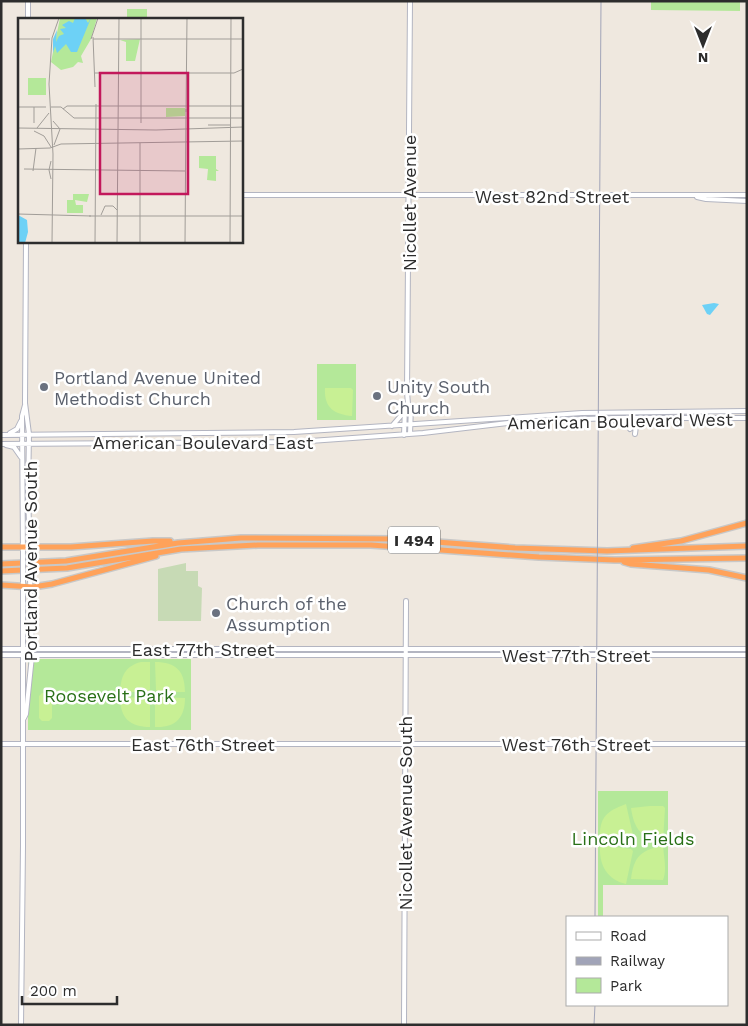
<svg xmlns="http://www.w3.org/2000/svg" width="748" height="1026" viewBox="0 0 748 1026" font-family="'Work Sans',sans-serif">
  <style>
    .green { fill: #b4e899 }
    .cemetery { fill: #c7dab5 }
    .pitch { fill: #c8f094 }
    .water { fill: #6dd1f6 }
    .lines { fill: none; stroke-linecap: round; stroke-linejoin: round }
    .secondary-casing { stroke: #b3b5c1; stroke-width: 6 }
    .highway-casing { stroke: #c8c8c8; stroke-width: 8 }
    .secondary { stroke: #fff; stroke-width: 4 }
    .highway { stroke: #ffa25a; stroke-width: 5 }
    .rail { stroke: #a1a4b8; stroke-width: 1 }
    .secondary-bridge-casing { stroke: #b3b5c1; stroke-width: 6; stroke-linecap: butt }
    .secondary-bridge { stroke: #fff; stroke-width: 4 }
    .worship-dot { fill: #6b7280; stroke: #fff; stroke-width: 2 }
    .labels { text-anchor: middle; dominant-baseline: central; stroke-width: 5; stroke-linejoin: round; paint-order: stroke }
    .shield { fill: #fff; stroke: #6c6c6c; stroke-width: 1 }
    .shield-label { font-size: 16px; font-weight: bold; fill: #2d2d2d }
    .street-label { font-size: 18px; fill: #2d2d2d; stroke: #fff }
    .worship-label { font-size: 18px; fill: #5b616d; stroke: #fff; text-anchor: start }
    .park-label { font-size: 18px; fill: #297017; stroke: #fff }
    .inset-road { fill: none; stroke: #a19d98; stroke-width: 1 }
    .view { fill: #c2185b; fill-opacity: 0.15; stroke: #c2185b; stroke-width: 2.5 }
    .inset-edge { fill: none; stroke: #2d2d2d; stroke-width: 2.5 }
  </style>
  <rect width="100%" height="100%" fill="#efe8df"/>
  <path class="green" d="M651,1H740V11L651,10Z
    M127,9H147V19H127Z
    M317,364H356V420H317Z
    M28,659H191V730H28Z
    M598,791H668V885H603V917H598Z"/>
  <path class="cemetery" d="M186,563V571H198V586L202,588L201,621H158V569Z"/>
  <path class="pitch" d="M325,388H351L353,390L352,416C334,414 324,408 325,388Z
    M141,662H150V689L148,692H120C121,676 125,666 141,662Z
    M155,662C176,662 185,671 185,692H158L156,690Z
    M42,693H49L52,696V718L49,721H42L39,718V696Z
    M120,697L150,698V727C130,727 120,718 120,697Z
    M157,697L185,698C185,718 175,728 155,727V700Z
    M626,804L633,835L632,838L600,842C599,819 604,812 626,804Z
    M650,806H663L665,808L663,841C641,838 634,829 631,808Z
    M600,845L631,849L633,851L626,884C606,879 599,864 600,845Z
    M663,846C664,857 667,870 663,880L631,879C634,856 641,850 663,846Z"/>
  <path class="water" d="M714,303L719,304L710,315L707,314L702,305Z"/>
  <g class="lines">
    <g class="secondary-casing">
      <path id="secondary" d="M410,1L407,392L408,404L411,407L410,434
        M28,19V1
        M241,195H747
        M697,197L706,199L747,201
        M26,241L25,403L29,434L28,493L30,555
        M614,420L626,422L630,429
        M392,426L405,411
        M10,433L17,429L21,421
        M635,434L636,426L647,420
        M1,435L294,432L582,413L747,411
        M404,435L405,407L408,404
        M1,444L296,442L423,433L516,422L552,420L618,418H747
        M6,445L14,447L21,457
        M23,556L22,416L25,405
        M1,649H747
        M1,655H747
        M24,718L26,714L32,656L30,578
        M1,744H747
        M21,1025L23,846V579
        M404,1025L406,601"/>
    </g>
    <g class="highway-casing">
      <path id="highway" d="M1,547H71L153,541H170
        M633,548L681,541L747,523
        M624,562L631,564L709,570L747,578
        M1,564L66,561L178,543L241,538L397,539L515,548L607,551L747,546
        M1,571L67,568L181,549L258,545H371L539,557L615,560L747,558
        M1,585L33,587L52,584L156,556"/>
    </g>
    <use href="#secondary" class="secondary"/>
    <use href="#highway" class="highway"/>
    <path class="rail" d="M595,917L601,1
      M594,1025L595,1005"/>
    <g class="secondary-bridge-casing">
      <path id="secondary-bridge" d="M30,555V578
        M23,556V579"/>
    </g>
    <use href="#secondary-bridge" class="secondary-bridge"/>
  </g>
  <g class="worship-dot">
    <circle cx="44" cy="387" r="5"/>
    <circle cx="377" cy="396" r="5"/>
    <circle cx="216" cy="613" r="5"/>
  </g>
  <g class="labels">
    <rect class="shield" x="388" y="526.5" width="52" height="27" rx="4"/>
    <g class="shield-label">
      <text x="414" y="540">I 494</text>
    </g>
    <g class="street-label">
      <text x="552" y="196">West 82nd Street</text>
      <text transform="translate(409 203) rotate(-90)">Nicollet Avenue</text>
      <text transform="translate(620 421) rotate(-1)">American Boulevard West</text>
      <text x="203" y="442">American Boulevard East</text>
      <text transform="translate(30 561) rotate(-90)">Portland Avenue South</text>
      <text x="203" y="649">East 77th Street</text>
      <text x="576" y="655">West 77th Street</text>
      <text x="203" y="744">East 76th Street</text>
      <text x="576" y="744">West 76th Street</text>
      <text transform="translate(405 813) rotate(-90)">Nicollet Avenue South</text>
    </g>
    <g class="worship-label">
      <text x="54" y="377">Portland Avenue United<tspan x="54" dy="21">Methodist Church</tspan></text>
      <text x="387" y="386">Unity South<tspan x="387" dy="21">Church</tspan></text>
      <text x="226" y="603">Church of the<tspan x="226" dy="21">Assumption</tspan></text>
    </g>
    <g class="park-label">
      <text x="109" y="695">Roosevelt Park</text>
      <text x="633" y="838">Lincoln Fields</text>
    </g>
  </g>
  <g transform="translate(18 18)">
    <rect width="225" height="225" fill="#efe8df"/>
    <path d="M42,0H79L73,21L63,38L65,45L60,44L55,49L43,52L33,44ZM122,21L117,43H108V24L102,22ZM10,60H28V77H10ZM148,90H167V98L148,99ZM181,138H198V151L201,153H198V163L189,162L190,151L181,150ZM55,176H71L69,184L57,182L58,187H65V195H49V182H55Z" fill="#b4e899"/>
    <path d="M57,0H67L70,5L73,0L59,34H53L48,26L39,35L37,28L35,35V21L39,12L38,24L41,18L46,16L42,11L48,10L44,7L51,3L55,5ZM0,197L9,202L10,214L7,225H0Z" fill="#6dd1f6"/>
    <path class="inset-road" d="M75,19L77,69M0,21H32M73,21L80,0M75,21H225M77,55H216L225,51M0,89H28M33,89H43L56,100H225M45,91L49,88H225M168,94L169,0M35,103L42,111L36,127M16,105V89M123,105V0M190,107H213M0,110L138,112L225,109M19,110L31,95M16,113L26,118L33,129M0,131L32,130L43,126L225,123M6,151L167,153M15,153L18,130M33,161L31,152L33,143M0,196L73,198M83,197L87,188H95L99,192M71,198H225M34,225L35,136L31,66L34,20L41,0M77,225L78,86M99,225L101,0M122,225V125M167,225L168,91M212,225L213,0"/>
    <path class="view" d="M82,55H170V176H82Z"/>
    <rect width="225" height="225" class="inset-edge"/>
  </g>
  <rect width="748" height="1026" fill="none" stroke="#2d2d2d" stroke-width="5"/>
  <rect x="566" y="916" width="162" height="90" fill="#ffffff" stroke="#ababab"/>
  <rect x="576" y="932" width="25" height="8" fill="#ffffff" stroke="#ababab"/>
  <text x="610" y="941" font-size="15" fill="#2d2d2d">Road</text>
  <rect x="576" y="957" width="25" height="8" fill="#a1a4b8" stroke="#ababab"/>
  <text x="610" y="966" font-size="15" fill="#2d2d2d">Railway</text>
  <rect x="576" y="978" width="25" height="15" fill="#b4e899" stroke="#ababab"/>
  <text x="610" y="991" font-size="15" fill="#2d2d2d">Park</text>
  <g transform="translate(703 45) rotate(180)" stroke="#ffffff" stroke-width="4" paint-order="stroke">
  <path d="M0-4L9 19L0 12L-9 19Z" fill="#2d2d2d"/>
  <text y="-8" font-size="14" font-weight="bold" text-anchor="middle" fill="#2d2d2d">N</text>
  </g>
  <path d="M22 996v8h95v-8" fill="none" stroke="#2d2d2d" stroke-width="2.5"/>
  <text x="30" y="996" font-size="15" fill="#2d2d2d" stroke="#ffffff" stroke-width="4" paint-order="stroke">200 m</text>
</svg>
